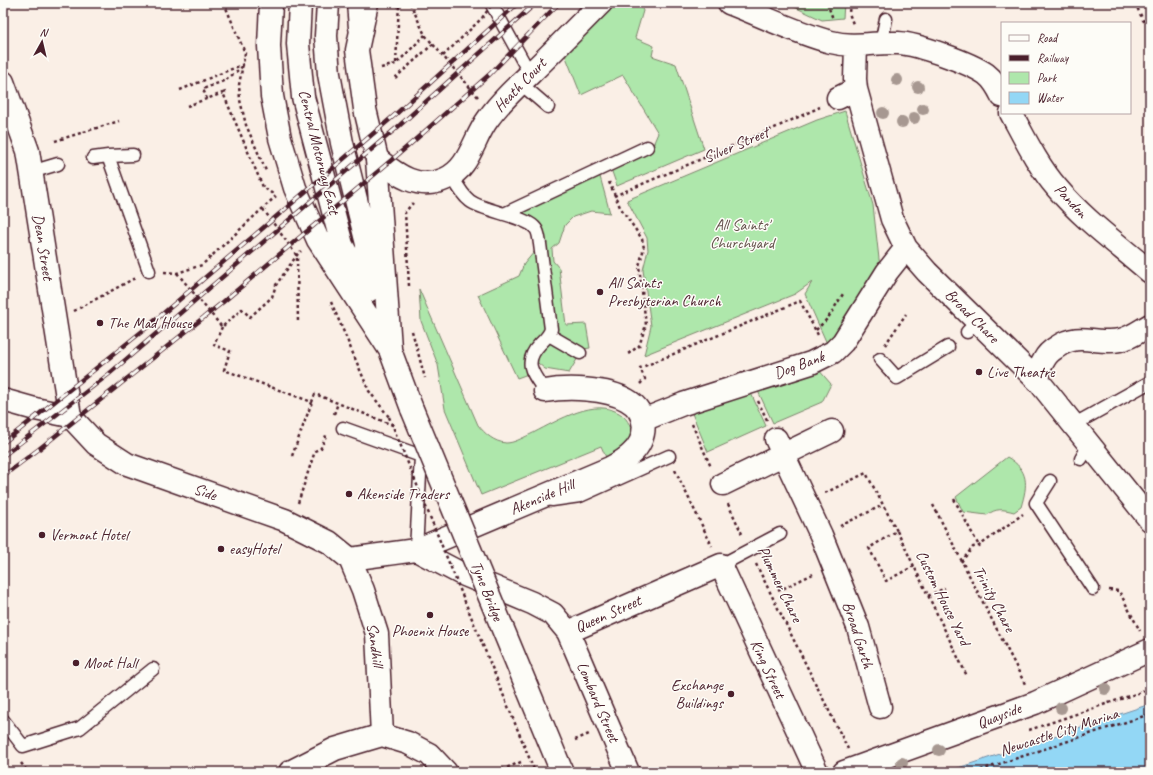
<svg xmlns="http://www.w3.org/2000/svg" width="1153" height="775" viewBox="0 0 1153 775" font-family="Caveat,sans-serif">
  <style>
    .green { fill: #aee7ab; stroke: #7c836b }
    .water { fill: #93d7f5; stroke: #768da4 }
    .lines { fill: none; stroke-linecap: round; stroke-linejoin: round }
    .lane-casing { stroke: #4a1f2b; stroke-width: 15 }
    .street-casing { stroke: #4a1f2b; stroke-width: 25 }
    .secondary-casing { stroke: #4a1f2b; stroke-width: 25 }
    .highway-casing { stroke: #4a1f2b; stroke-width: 25 }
    .path { stroke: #4a1f2b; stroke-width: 2.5; stroke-dasharray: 3 3; stroke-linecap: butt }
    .lane { stroke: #fdfcf7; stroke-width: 12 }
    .street { stroke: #fdfcf7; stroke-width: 22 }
    .secondary { stroke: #fdfcf7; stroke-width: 22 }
    .highway { stroke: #fdfcf7; stroke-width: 22 }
    .rail-casing { stroke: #4a1f2b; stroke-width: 4.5 }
    .rail { stroke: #fdfcf7; stroke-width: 3; stroke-dasharray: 9; stroke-linecap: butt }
    .highway-bridge-casing { stroke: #4a1f2b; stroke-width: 25; stroke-linecap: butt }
    .path-bridge { stroke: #4a1f2b; stroke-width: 2.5; stroke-dasharray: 3 3; stroke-linecap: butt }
    .highway-bridge { stroke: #fdfcf7; stroke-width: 22 }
    .tree { fill: #a79891 }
    .poi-dot { fill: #4a1f2b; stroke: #fdfcf7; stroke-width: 1.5 }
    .labels { text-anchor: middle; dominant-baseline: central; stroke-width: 3; stroke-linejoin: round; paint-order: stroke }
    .street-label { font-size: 16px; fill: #4a1f2b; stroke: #fdfcf7 }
    .park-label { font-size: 16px; fill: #63514b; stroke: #fdfcf7 }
    .poi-label { font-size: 16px; fill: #4a1f2b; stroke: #fdfcf7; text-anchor: start }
  </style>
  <rect width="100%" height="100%" fill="#faefe6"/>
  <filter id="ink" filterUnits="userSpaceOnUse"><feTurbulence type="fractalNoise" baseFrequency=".025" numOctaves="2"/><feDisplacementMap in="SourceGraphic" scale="8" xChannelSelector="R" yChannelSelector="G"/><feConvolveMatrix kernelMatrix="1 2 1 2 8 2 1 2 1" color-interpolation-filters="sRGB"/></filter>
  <g filter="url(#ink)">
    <path class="green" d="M615,3H640L643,11L635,38L654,46L652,56L676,64L704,149L617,186L611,169L652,147L658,133L623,75L581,95L564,52Z
      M786,3H844L843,18L822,20Z
      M845,111L873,205L880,268L828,346L805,294L812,282L795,294L644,355L651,326L643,270L648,250L647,238L627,200L817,120Z
      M599,173L610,213L591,211L573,217L565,225L559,243L552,249L553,261L559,268L566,325L586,324L590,348L583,349L569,373L545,369L538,363L525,364L528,374L517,378L478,295L519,276L524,264L545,239L541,224L523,214L524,209Z
      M419,289L478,425C485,434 494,442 506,443C514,443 522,438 529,435C552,424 590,399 615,411C627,416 631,425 633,438L608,462L601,446L481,495L445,409L438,365L421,321Z
      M818,369L831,384L822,402L773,423L757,389Z
      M750,391L766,426L708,452L691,411Z
      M1007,457C1029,470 1028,484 1021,507L1014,512C1003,509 996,508 987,515L963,512L956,497Z"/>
    <path class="water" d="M1150,704V772H946Z"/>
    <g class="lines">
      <g class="lane-casing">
        <path id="lane" d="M353,3L355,28
          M491,3L530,74
          M881,44L886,19
          M520,83L548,107
          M108,156L149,271
          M93,158L108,156L133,155
          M31,172L58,164
          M452,176C457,185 462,195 470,201C485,212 527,216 536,229C539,233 539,239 540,244L551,329C549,336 545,339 540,344C522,363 533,374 545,391
          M504,214L647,147
          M967,332L978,321
          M549,335L580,353
          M880,359L897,378L948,347
          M1073,425L1150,382
          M343,428L421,456L416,550
          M1081,459L1089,445
          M1050,481L1036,503L1093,589
          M552,500L580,496L669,456
          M721,565L780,534
          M3,720L23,746L80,728L153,669"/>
      </g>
      <g class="street-casing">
        <path id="street" d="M729,3C763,16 796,33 831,42C854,48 875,42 898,43C918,44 970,63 986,74C994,80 998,88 1002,96
          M856,45L855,79L856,89L892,219L906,248L927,272L1040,383L1150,520
          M3,82L28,151L70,416
          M838,98L856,89
          M1011,113C1025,139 1038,166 1057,188C1084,220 1119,245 1150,272
          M377,159C397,175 419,191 445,179C470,168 473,139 488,119C500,102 515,88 530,74C554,51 577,27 601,3
          M1040,383C1037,375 1039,368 1044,360C1047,354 1052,350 1057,347C1079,331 1096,345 1120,340C1131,338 1141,330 1150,325
          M3,400L35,409L70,416L96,444L127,464L285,520L329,542L350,559L416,550L610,468C617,464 625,460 631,454C648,439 649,412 627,400C607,388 567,387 545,391
          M643,420L683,404L811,363L833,352L843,342L887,272L906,248
          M776,439L821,535L858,627L880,707
          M723,484L832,431
          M416,550L460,573L532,603L553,614L568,632L628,772
          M350,559L363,590L377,634L382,735
          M568,632L721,565L817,772"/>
      </g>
      <g class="secondary-casing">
        <path id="secondary" d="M290,772L335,749L382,735L408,743L429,754L446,772
          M844,772L1035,703L1150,650"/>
      </g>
      <g class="highway-casing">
        <path id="highway" d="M271,3L269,46L272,96L280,138L295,188L318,240L390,350L412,409
          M300,3L298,44L303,97L342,245L366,289
          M328,3L326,36L329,74L342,143L367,244L368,291
          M367,3L357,50L365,109L377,159L390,348"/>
      </g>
      <path class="path" d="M224,3L245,53L239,85L240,100L246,125L266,171
        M410,3L425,35L478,97
        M827,3L833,19
        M850,3L849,13L853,24
        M1135,3L1143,20L1150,27
        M443,56L482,18
        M396,63L399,3
        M381,68L396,64L425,35
        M395,78L433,44
        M180,90L244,64
        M226,92L223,93L263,187L274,195
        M207,99L203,89L226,80L243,66
        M187,106L223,93
        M55,141L119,121
        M609,182L620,207L642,239L644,248L639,266L646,325L639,346L628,354
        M614,196L770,130L820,107
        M263,209L297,256L298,324
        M164,272L177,273L202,265L276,196
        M177,273L222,327L242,309L250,317L272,297L276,285L297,255L301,251
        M409,286L405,212L413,203
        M331,302L369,391L389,417
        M74,311L135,278
        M222,327L214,345L230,351L224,370L312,402L315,394L395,426
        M816,330L828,318L843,294
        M412,331L425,378
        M885,345L906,314
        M640,384L645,379L640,368L800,301L818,335
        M758,401L767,420
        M334,414L338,403
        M692,424L711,467
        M292,456L312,402
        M675,470L712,546
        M825,493L866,473L897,531L869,548L886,581L914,566
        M954,499L979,546
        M298,503L315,451L321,448L327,433
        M728,504L743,536
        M933,505L1025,684
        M840,526L883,505
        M897,531L967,676
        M961,562L973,547L979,546L1023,514
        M756,564L848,749
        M1109,590L1119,591L1140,631
        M778,591L813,574
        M928,596L945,588
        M1029,730L1150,689
        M575,740L589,734
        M21,763L28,772
        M496,772L521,762
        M975,772L1150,714"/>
      <use href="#lane" class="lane"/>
      <use href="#street" class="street"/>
      <use href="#secondary" class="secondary"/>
      <use href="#highway" class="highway"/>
      <g class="rail-casing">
        <path id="rail" d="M3,443L145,329L396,114L518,3
          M3,456L109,374L400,125L536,3
          M3,476L39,449L223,302L407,147L490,74L559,3"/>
      </g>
      <use href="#rail" class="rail"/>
      <g class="highway-bridge-casing">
        <path id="highway-bridge" d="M412,409L562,772"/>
      </g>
      <path class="path-bridge" d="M482,18L493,3
        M389,417L535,772"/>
      <use href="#highway-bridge" class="highway-bridge"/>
    </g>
    <g class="tree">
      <circle cx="897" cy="80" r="6"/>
      <circle cx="918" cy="87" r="6"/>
      <circle cx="923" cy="109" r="6"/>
      <circle cx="883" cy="113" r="6"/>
      <circle cx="914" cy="118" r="6"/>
      <circle cx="902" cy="122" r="6"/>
      <circle cx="1105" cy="689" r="6"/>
      <circle cx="1061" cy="708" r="6"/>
      <circle cx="939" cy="750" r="6"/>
      <circle cx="902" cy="763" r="6"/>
    </g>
  </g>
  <g class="poi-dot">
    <circle cx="600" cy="292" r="4"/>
    <circle cx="100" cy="323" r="4"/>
    <circle cx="979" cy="372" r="4"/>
    <circle cx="349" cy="494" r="4"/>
    <circle cx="42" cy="535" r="4"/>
    <circle cx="221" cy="549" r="4"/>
    <circle cx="430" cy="615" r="4"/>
    <circle cx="76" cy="663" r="4"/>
    <circle cx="731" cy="694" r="4"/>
  </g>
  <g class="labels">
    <g class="street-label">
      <text transform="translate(520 85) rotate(-46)">Heath Court</text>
      <text transform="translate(736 145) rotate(-23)">Silver Street</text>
      <text transform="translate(319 152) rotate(76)">Central Motorway East</text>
      <text transform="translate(1071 201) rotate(47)">Pandon</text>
      <text transform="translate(43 247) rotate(81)">Dean Street</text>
      <text transform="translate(972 316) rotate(45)">Broad Chare</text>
      <text transform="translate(799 365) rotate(-20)">Dog Bank</text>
      <text transform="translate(205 492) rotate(19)">Side</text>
      <text transform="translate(542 497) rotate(-23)">Akenside Hill</text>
      <text transform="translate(780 584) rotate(64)">Plummer Chare</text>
      <text transform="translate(487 591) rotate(68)">Tyne Bridge</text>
      <text transform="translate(943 598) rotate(64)">Custom House Yard</text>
      <text transform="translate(994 599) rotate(62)">Trinity Chare</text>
      <text transform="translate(608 614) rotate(-24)">Queen Street</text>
      <text transform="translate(858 635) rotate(72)">Broad Garth</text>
      <text transform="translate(375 645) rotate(82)">Sandhill</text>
      <text transform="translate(768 669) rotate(65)">King Street</text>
      <text transform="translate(598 702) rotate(67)">Lombard Street</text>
      <text transform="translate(999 716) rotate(-21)">Quayside</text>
      <text transform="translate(1059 732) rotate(-18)">Newcastle City Marina</text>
    </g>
    <g class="park-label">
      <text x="742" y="225">All Saints'<tspan x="742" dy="18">Churchyard</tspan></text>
    </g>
    <g class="poi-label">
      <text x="608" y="283">All Saints<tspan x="608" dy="18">Presbyterian Church</tspan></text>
      <text x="108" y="323">The Mad House</text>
      <text x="987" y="372">Live Theatre</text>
      <text x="357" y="494">Akenside Traders</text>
      <text x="50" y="535">Vermont Hotel</text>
      <text x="229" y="549">easyHotel</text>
      <text x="430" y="631" text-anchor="middle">Phoenix House</text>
      <text x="84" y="663">Moot Hall</text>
      <text x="723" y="685" text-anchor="end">Exchange<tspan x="723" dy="18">Buildings</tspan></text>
    </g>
  </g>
  <rect width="1153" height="775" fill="none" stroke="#fdfcf7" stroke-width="16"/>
  <rect x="8" y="8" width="1137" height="759" fill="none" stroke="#4a1f2b" stroke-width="1.5" filter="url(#ink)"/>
  <rect x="1001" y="22" width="130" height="92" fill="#fdfcf7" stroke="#b5a4a5"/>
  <rect x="1009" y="35" width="20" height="6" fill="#fdfcf7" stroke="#b5a4a5"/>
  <text x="1037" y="42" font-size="12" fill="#4a1f2b">Road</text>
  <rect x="1009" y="55" width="20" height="6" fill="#4a1f2b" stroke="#b5a4a5"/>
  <text x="1037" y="62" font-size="12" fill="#4a1f2b">Railway</text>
  <rect x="1009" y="72" width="20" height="12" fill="#aee7ab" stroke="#b5a4a5"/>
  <text x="1037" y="82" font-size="12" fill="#4a1f2b">Park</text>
  <rect x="1009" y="92" width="20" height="12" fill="#93d7f5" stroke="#b5a4a5"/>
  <text x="1037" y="102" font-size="12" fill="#4a1f2b">Water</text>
  <g transform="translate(42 42) rotate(8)" stroke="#fdfcf7" stroke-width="3" paint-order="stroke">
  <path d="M0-3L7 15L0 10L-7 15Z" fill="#4a1f2b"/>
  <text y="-6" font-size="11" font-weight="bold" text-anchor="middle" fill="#4a1f2b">N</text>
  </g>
</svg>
